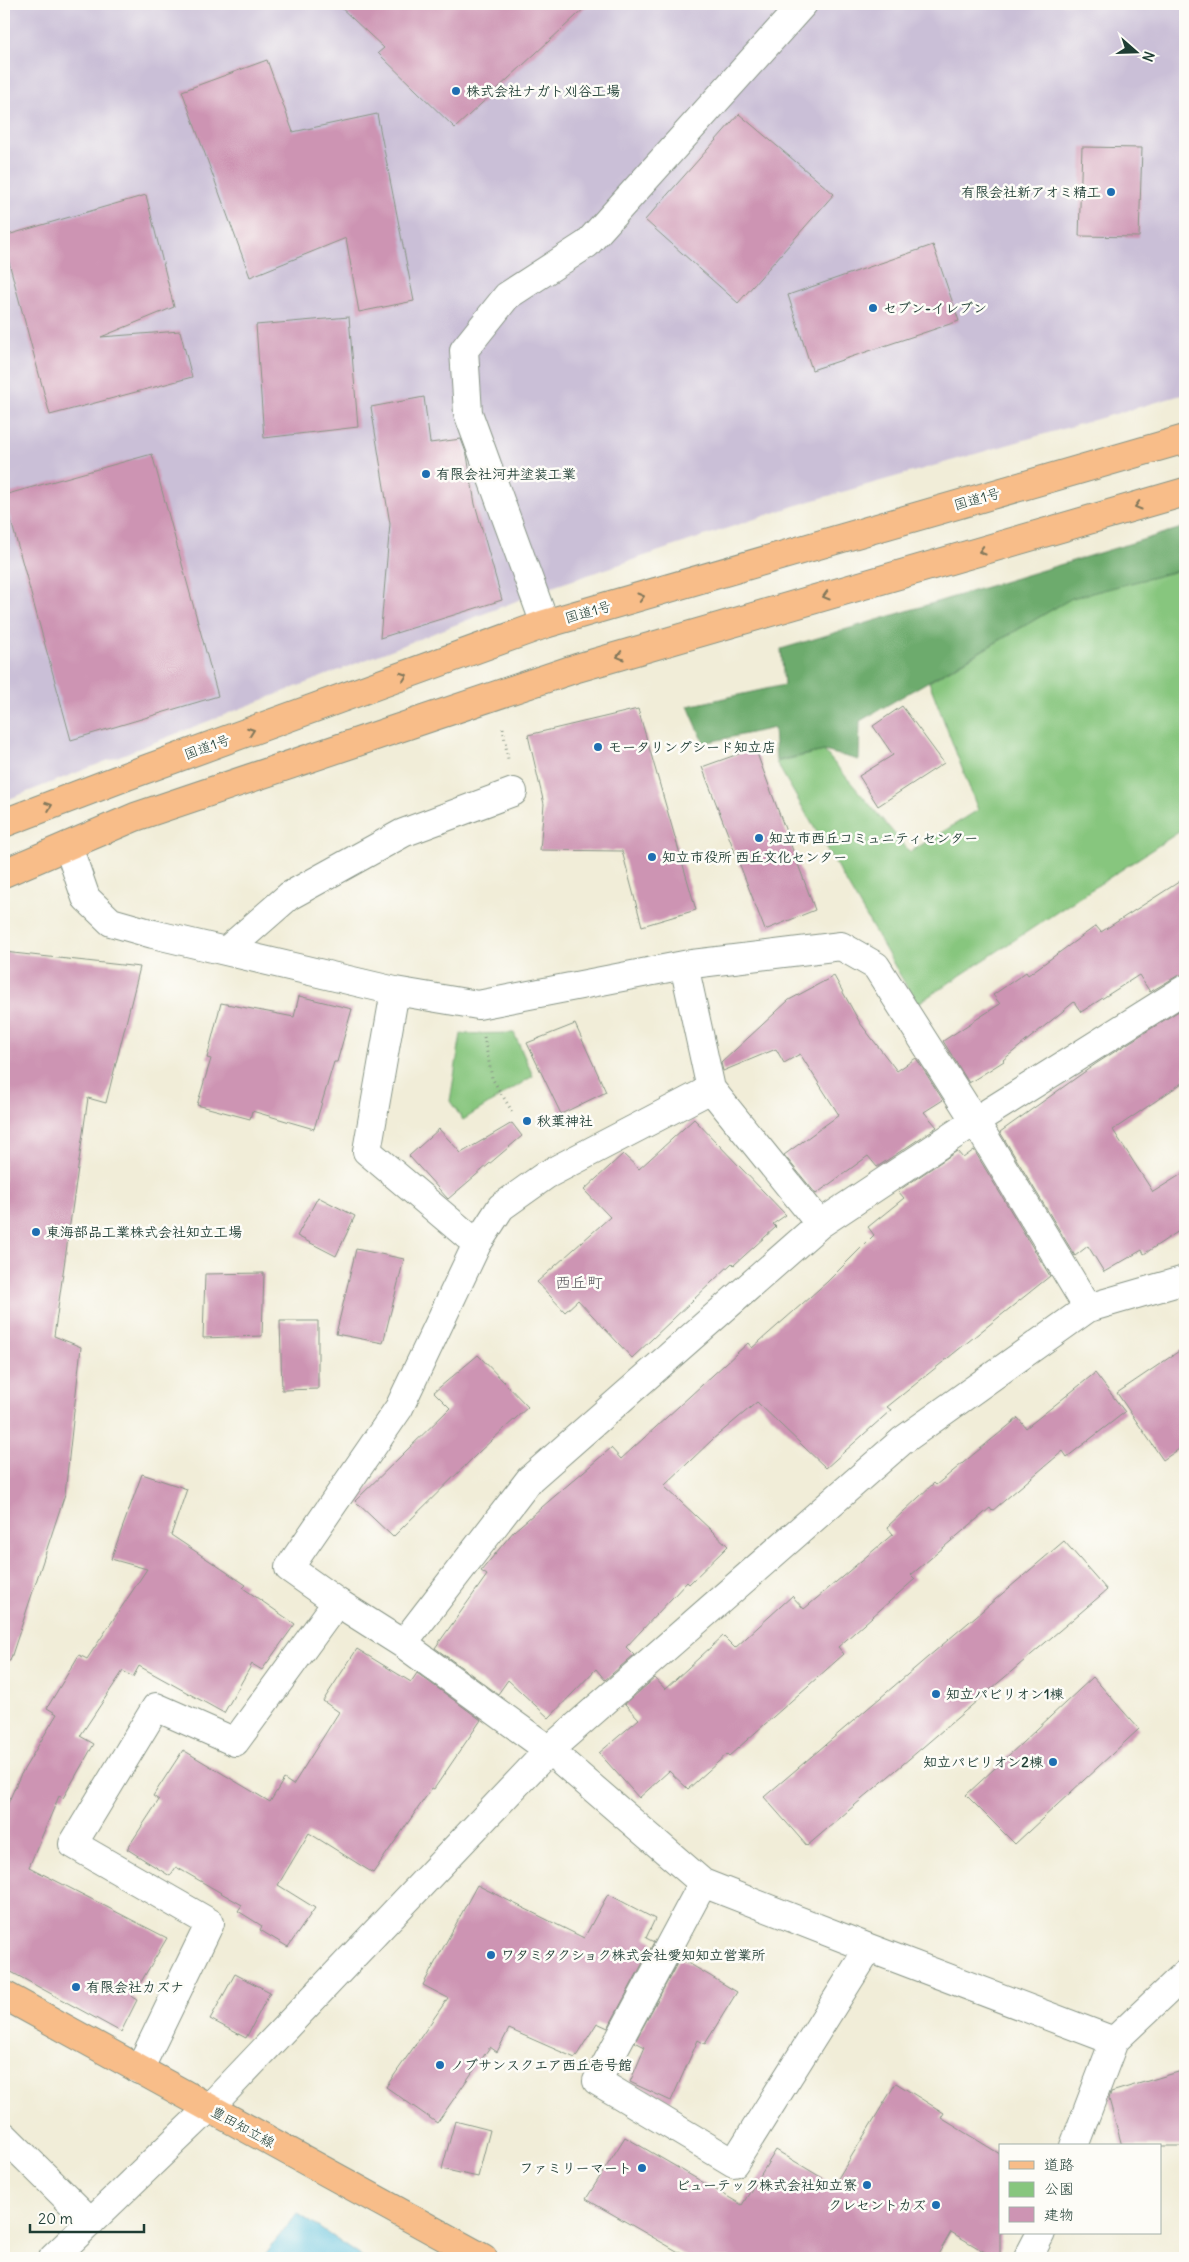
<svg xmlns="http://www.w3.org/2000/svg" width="1189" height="2262" viewBox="0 0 1189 2262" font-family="Delius,'Klee One',sans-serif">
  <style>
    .industrial { fill: #cabfd7 }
    .green { fill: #87c67e; stroke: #538259 }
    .forest { fill: #6dab6d; stroke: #467450 }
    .water { fill: #60c2de; stroke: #408089 }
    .building { fill: #cd94b3 }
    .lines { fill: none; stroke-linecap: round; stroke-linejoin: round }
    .minor-casing { stroke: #889586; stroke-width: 30 }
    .primary-casing { stroke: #889586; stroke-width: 30 }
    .trunk-casing { stroke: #889586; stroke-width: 30 }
    .path { stroke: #889586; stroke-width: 3; stroke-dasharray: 1 4; stroke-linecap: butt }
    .minor { stroke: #fff; stroke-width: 28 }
    .primary { stroke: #f8bd89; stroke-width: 28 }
    .trunk { stroke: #f8bd89; stroke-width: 28 }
    .oneway { stroke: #81775a }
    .poi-dot { fill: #1f6fb2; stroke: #fdfcf7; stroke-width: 2 }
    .labels { text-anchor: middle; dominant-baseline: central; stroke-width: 5; stroke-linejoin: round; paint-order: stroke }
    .poi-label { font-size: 14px; font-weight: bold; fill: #1f3d34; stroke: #fdfcf7; text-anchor: start }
    .street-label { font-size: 14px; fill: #1f3d34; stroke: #fdfcf7 }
    .quarter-label { font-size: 16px; fill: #5c5b60; stroke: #fdfcf7 }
  </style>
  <rect width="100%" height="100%" fill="#fdfcf7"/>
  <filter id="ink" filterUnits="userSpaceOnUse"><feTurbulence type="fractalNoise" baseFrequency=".02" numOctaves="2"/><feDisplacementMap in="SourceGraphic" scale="10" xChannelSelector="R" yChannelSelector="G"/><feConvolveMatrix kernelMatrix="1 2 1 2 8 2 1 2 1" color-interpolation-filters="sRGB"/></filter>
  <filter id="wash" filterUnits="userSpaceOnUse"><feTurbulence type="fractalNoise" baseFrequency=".0096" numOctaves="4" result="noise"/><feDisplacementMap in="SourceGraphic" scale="20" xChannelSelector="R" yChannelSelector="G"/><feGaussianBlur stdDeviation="1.12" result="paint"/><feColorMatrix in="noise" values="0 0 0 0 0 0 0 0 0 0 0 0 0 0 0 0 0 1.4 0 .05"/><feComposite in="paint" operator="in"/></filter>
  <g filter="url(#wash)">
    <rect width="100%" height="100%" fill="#f1edd8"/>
    <path class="industrial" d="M4,4H1185V394L797,505L552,587L4,801Z"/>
    <path class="green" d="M1185,569V828L917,1004L776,762L824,751L910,852L978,810L929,682L1072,598Z
      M514,1033L533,1076L463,1120L450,1101L461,1034Z"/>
    <path class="forest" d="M1185,527V569L1072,598L860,721L859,760L824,751L776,761L774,728L704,743L688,706L784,685L781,649Z"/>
    <path class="water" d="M297,2213L364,2258H262Z"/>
    <g id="blocks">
      <path class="building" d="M337,4H589L455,128L378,53L384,48Z
        M267,60L293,132L377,114L414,301L359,312L346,238L250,277L182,91Z
        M739,114L834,194L738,303L645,220Z
        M1082,147L1142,148L1139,237L1079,236Z
        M146,195L174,307L101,337L180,331L192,377L50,415L4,244V236Z
        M933,245L959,321L812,370L788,295Z
        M349,317L358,427L264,438L256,325Z
        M424,397L430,443L461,439L467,455L475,504L502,600L380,638L390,524L371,407Z
        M152,454L218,696L71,740L4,495Z
        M902,706L944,763L878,806L859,776L893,755L873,726Z
        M638,709L696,910L642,926L622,851L540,850L544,804L528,735Z
        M755,748L815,910L765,930L702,767Z
        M1185,878V974L1177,976L1150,992L1139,975L1081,1012L1074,1002L1003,1060L1004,1061L969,1083L943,1041L1000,1004L993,995L1026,972L1028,975L1096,926L1101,932Z
        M4,952L140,967L106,1103L88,1098L54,1336L81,1347L65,1494L10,1661L4,1660Z
        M834,976L860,1023L897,1071L916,1058L943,1100L924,1112L937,1127L877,1167L868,1156L816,1194L784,1155L839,1115L800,1054L784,1063L776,1049L723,1071L721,1063L789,1000Z
        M299,996L352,1009L337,1062H334L314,1129L252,1111L250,1119L197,1105L211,1059L207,1058L221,1003L294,1017Z
        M1185,1007V1081L1113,1130L1153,1192L1185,1172V1227L1144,1254L1142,1250L1104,1272L1088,1246L1075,1256L1000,1132L1097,1063Z
        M575,1024L606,1092L561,1114L527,1043Z
        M694,1119L786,1215L773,1224L776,1227L734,1265L732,1263L632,1358L578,1300L565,1312L537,1282L610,1217L584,1190L623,1154L639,1169Z
        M512,1123L522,1136L448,1199L409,1156L439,1129L461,1153Z
        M974,1150L1050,1276L887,1407L891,1410L826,1468L757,1402L713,1439L664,1486L728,1546L689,1584L687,1582L626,1647L634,1655L605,1680L596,1669L549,1718L508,1680L498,1694L435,1648L487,1575L481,1571L514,1531L611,1448L621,1459L748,1343L752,1348L827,1282L874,1235L868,1227L904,1198L898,1191L957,1151L963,1158Z
        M318,1197L355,1216L336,1256L297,1236Z
        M356,1249L404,1259L383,1343L336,1334Z
        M264,1273L262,1336L203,1338L205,1274Z
        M280,1321H318V1389L282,1390Z
        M1185,1347V1445L1163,1460L1117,1393Z
        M478,1355L528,1407L480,1451L393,1537L355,1501L450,1408L434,1392Z
        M1095,1373L1125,1412L1067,1457L1063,1451L992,1511L990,1508L911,1575L915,1579L838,1647L844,1654L729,1756L727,1754L688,1789L669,1771L639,1798L599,1753L639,1719L625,1704L655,1678L665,1689L723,1636L735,1648L792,1596L804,1609L893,1534L887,1527L934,1483L936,1485L1018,1418L1026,1428Z
        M142,1474L187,1489L171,1535L246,1585L243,1588L295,1624L262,1670L252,1664L224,1713L139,1666L133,1677L123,1671L80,1736L94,1744L63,1798L59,1796L29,1867L167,1938L132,1997L137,2000L121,2032L4,1968V1812L20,1776L57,1714L47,1708L79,1655L87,1659L147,1569L111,1559Z
        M1064,1541L1107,1590L807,1846L764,1797Z
        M357,1649L411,1682L417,1673L481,1720L434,1789L432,1788L373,1873L309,1833L278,1885L315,1908L288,1947L260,1930L262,1926L238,1911L242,1905L176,1867L170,1876L127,1849L159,1800L153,1796L183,1750L270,1802L284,1779L293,1785L339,1712L323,1701Z
        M1093,1677L1139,1729L1015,1844L966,1795Z
        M477,1885L584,1938L608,1894L655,1919L646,1938L654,1942L608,2028L597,2023L575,2058L509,2029L497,2052L490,2047L437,2123L386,2087L448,1998L423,1985Z
        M680,1958L737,1992L705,2044L698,2040L671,2101L630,2082L645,2047L635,2042Z
        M235,1974L270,1992L246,2038L210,2019Z
        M1185,2070V2146H1122L1109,2099L1111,2092Z
        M896,2083L944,2113L941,2118L1000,2154V2258H995L951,2232L936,2258H689L586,2199L625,2137L742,2205L776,2150L834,2185Z
        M455,2121L490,2130L478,2177L442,2169Z"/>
    </g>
  </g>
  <g filter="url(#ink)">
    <use href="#blocks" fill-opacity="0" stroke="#889586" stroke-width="1"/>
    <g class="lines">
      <g class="minor-casing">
        <path id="minor" d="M545,624L468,413L464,350L507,296L587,244L803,4
          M68,846L86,898L111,922L153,934L395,991L478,1005L684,965L841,946L876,966L975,1121L1088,1308
          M226,951L289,896L403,833L513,792
          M684,965L711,1089L546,1175L501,1207L477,1244L399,1408L289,1568L337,1602L403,1644L549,1750L703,1883L869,1948L1114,2041
          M395,991L367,1151L477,1244
          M711,1089L820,1224
          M403,1644L530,1479L820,1224L975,1121L1185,989
          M703,1883L597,2081L734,2163L869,1948
          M139,2070L210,1923L73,1844L156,1707L235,1742L337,1602
          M4,2136L91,2222
          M1074,2146L1114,2041L1185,1974
          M53,2258L209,2108L549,1750L902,1441L1088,1308L1185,1280
          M1028,2258L1041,2233"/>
      </g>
      <g class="primary-casing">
        <path id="primary" d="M4,1995L483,2258"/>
      </g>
      <g class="trunk-casing">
        <path id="trunk" d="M4,823L127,776L545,624L1185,439
          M4,873L135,817L577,668L1185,492"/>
      </g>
      <path class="path" d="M503,728L508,759
        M484,1037L492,1078L513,1113"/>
      <use href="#minor" class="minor"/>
      <use href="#primary" class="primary"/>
      <use href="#trunk" class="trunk"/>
    </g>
    <defs><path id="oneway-chevron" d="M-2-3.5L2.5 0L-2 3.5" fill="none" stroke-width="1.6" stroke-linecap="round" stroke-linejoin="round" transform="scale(1.25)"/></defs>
    <g class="oneway">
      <use href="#oneway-chevron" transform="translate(1138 506) rotate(164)"/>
      <use href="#oneway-chevron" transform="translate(982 551) rotate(164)"/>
      <use href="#oneway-chevron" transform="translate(826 596) rotate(164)"/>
      <use href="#oneway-chevron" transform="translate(641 597) rotate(-16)"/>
      <use href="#oneway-chevron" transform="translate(620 656) rotate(164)"/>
      <use href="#oneway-chevron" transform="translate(404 676) rotate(-20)"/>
      <use href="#oneway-chevron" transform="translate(251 731) rotate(-20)"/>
      <use href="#oneway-chevron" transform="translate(49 806) rotate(-21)"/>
    </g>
  </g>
  <g class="poi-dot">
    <circle cx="456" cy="91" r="5"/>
    <circle cx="1111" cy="192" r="5"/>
    <circle cx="873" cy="308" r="5"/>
    <circle cx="426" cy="474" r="5"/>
    <circle cx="598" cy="747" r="5"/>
    <circle cx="759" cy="838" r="5"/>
    <circle cx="652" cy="857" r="5"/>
    <circle cx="527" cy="1121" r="5"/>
    <circle cx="36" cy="1232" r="5"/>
    <circle cx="936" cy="1694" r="5"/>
    <circle cx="1053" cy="1762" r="5"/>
    <circle cx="491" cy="1955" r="5"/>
    <circle cx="76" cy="1987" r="5"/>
    <circle cx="440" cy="2065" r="5"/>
    <circle cx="642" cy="2168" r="5"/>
    <circle cx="867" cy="2185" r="5"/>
    <circle cx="936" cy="2205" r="5"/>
  </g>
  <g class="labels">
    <g class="poi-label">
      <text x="466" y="91">株式会社ナガト刈谷工場</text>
      <text x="1101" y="192" text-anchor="end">有限会社新アオミ精工</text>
      <text x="883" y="308">セブン-イレブン</text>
      <text x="436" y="474">有限会社河井塗装工業</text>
      <text x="608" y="747">モータリングシード知立店</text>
      <text x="769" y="838">知立市西丘コミュニティセンター</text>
      <text x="662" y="857">知立市役所 西丘文化センター</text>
      <text x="537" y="1121">秋葉神社</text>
      <text x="46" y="1232">東海部品工業株式会社知立工場</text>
      <text x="946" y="1694">知立パビリオン1棟</text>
      <text x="1043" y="1762" text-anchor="end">知立パビリオン2棟</text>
      <text x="501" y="1955">ワタミタクショク株式会社愛知知立営業所</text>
      <text x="86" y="1987">有限会社カズナ</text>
      <text x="450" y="2065">ノブサンスクエア西丘壱号館</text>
      <text x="632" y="2168" text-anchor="end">ファミリーマート</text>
      <text x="857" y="2185" text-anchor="end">ビューテック株式会社知立寮</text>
      <text x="926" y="2205" text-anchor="end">クレセントカズ</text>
    </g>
    <g class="street-label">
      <text transform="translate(977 499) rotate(-16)">国道1号</text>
      <text transform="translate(588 612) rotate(-16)">国道1号</text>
      <text transform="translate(207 747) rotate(-20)">国道1号</text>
      <text transform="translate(243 2127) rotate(29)">豊田知立線</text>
    </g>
    <g class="quarter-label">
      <text x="579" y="1282">西丘町</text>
    </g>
  </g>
  <rect width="1189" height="2262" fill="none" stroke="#fdfcf7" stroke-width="20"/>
  <rect x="999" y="2144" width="162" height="90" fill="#fdfcf7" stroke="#a4b0a9"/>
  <rect x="1009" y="2161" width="25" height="8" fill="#f8bd89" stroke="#a4b0a9"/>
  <text x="1044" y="2170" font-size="15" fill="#1f3d34">道路</text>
  <rect x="1009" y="2182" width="25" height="15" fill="#87c67e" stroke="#a4b0a9"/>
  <text x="1044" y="2194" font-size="15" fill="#1f3d34">公園</text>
  <rect x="1009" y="2207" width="25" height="15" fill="#cd94b3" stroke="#a4b0a9"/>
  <text x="1044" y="2220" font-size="15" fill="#1f3d34">建物</text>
  <g transform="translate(1136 52) rotate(110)" stroke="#fdfcf7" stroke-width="4" paint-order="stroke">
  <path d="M0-4L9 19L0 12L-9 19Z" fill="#1f3d34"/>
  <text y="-8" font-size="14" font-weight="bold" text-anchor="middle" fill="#1f3d34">N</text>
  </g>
  <path d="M30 2224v8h114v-8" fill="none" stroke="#1f3d34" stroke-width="2.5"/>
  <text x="38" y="2224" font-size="15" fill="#1f3d34" stroke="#fdfcf7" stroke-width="4" paint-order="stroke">20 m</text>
</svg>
